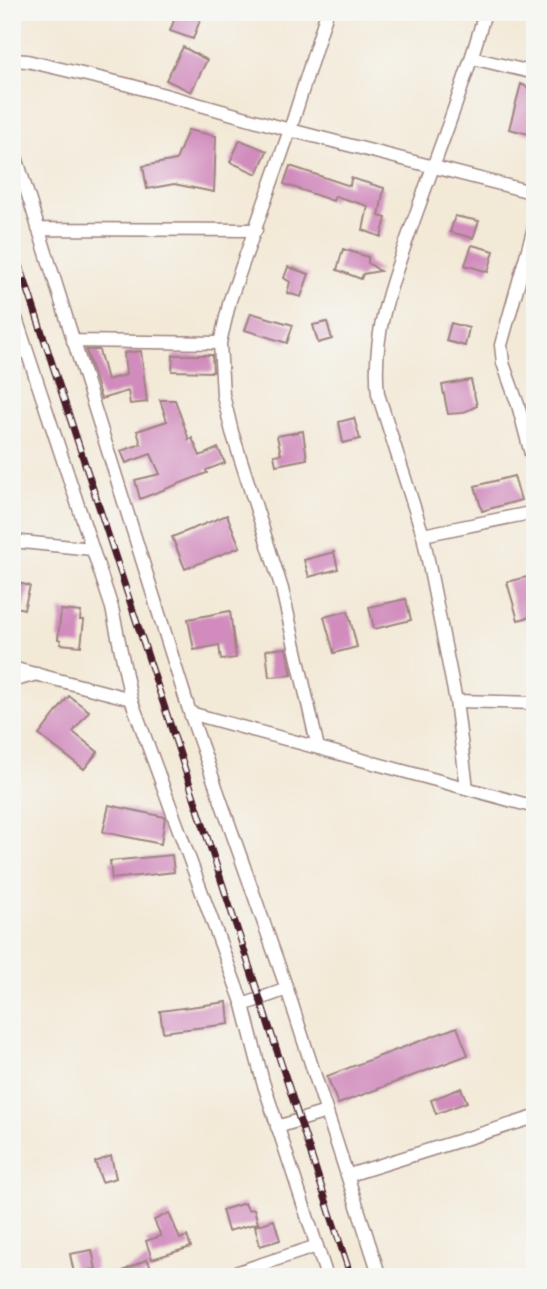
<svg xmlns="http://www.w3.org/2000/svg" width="547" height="1289" viewBox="0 0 547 1289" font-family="'EB Garamond',serif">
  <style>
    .building { fill: #d18bbd }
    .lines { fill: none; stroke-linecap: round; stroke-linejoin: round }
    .street-casing { stroke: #9e8481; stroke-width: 15 }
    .street { stroke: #fff; stroke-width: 12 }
    .rail-casing { stroke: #4a1f2b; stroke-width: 7 }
    .rail { stroke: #f6f6f2; stroke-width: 4.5; stroke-dasharray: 13; stroke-linecap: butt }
  </style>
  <rect width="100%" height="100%" fill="#f6f6f2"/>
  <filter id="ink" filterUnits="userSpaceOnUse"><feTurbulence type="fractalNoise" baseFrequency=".0143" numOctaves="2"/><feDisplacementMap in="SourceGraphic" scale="14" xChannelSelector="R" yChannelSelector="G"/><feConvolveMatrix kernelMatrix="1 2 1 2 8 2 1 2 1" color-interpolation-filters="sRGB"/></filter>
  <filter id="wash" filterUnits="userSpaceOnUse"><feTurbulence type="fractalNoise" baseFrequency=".00686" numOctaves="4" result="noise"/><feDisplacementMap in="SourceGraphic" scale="28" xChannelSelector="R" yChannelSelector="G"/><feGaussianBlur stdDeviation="1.57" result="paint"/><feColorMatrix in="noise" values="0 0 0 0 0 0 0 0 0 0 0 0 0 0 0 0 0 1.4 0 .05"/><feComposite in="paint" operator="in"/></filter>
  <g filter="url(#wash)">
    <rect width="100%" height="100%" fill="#f3e9d7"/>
    <g id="blocks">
      <path class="building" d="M177,12H203L193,39L170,31Z
        M183,47L207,60L191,92L166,80Z
        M521,84L535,91L533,135L509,129Z
        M188,130L216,136L214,192L174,184L147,189L143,166L176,160Z
        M240,140L267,151L257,174L230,162Z
        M290,166L350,186L351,178L384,188L379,216L386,218L381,237L363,230L368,206L335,196L333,201L284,184Z
        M455,216L479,221L473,238L450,232Z
        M472,245L494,251L488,272L465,265Z
        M343,249L368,257V263L380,271L363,274L361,279L337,270Z
        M288,267L309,274L301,297L287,293L290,282L284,278Z
        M251,313L293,325L287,343L245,330Z
        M327,322L332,339L318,343L313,325Z
        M451,323L469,328L465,346L446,341Z
        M86,350H99L107,380L126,375L124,353L141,351L147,402L130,404L128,391L101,399Z
        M173,355H212L213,372L172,371Z
        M471,380L477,406L462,413L448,414L442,385Z
        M160,400H175L189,440L192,438L200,456L218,448L225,463L206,470L207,473L140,499L135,480L160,474L151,454L126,463L121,451L141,444L137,431L167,421Z
        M354,418L360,439L343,443L339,422Z
        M303,431L307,459L276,465L274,455L281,454L277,436Z
        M514,476L521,500L482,511L475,486Z
        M227,515L240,547L185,569L172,537Z
        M334,552L338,569L309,577L304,560Z
        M531,576L535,589V613L529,614L530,617L518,620L507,582Z
        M15,582L30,586L24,609L12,606Z
        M406,599L411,620L374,629L369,607Z
        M61,610L81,612L80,620H84L81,646L60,644L61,640L58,639Z
        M230,611L236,658L221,660L219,645L194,650L188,619Z
        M348,611L357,647L334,653L324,617Z
        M286,648L292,675L269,677L266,650Z
        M69,696L89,711L73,732L98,752L84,769L39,735Z
        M109,805L165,817L161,844L103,832Z
        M172,855L174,872L112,879L110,861Z
        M227,1002L229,1024L163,1032L160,1011Z
        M457,1027L468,1055L338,1104L327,1076Z
        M461,1088L467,1102L436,1114L431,1100Z
        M111,1156L116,1178L102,1182L95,1162Z
        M245,1203L248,1210L254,1209L258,1223L228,1231L222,1210Z
        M169,1213L180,1239L187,1236L191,1247L152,1259L146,1241L161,1236L154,1220Z
        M274,1220L280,1240L260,1246L255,1226Z
        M92,1250L96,1269L74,1273L70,1254Z
        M147,1259L153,1271L141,1277H111Z"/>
    </g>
  </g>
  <g filter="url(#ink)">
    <use href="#blocks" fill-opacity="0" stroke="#9e8481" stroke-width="2"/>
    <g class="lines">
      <g class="street-casing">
        <path id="street" d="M472,58L535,73
          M12,60L27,61L129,85L290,130L535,193
          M12,144L190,713L287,989L380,1277
          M535,224L501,345L503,363L518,405L535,469
          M38,229L256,230
          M12,306L112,608L131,699L243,1005L263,1082L327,1277
          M73,341L220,343
          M423,535L535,512
          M12,541L92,549
          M12,668L131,699
          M12,681L37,674
          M456,701L535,703
          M190,713L535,807
          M318,748L282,589L232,432L223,395L220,343L230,300L290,130L327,12
          M467,788L456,701L423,535L378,394C371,329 395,274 416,214C440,147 466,81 485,12
          M243,1005L287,989
          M277,1127L326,1112
          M349,1175L535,1117
          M223,1277L317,1246"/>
      </g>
      <use href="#street" class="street"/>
      <g class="rail-casing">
        <path id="rail" d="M12,241L351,1277"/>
      </g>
      <use href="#rail" class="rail"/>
    </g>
  </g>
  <rect width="547" height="1289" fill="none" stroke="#f6f6f2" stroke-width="42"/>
</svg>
